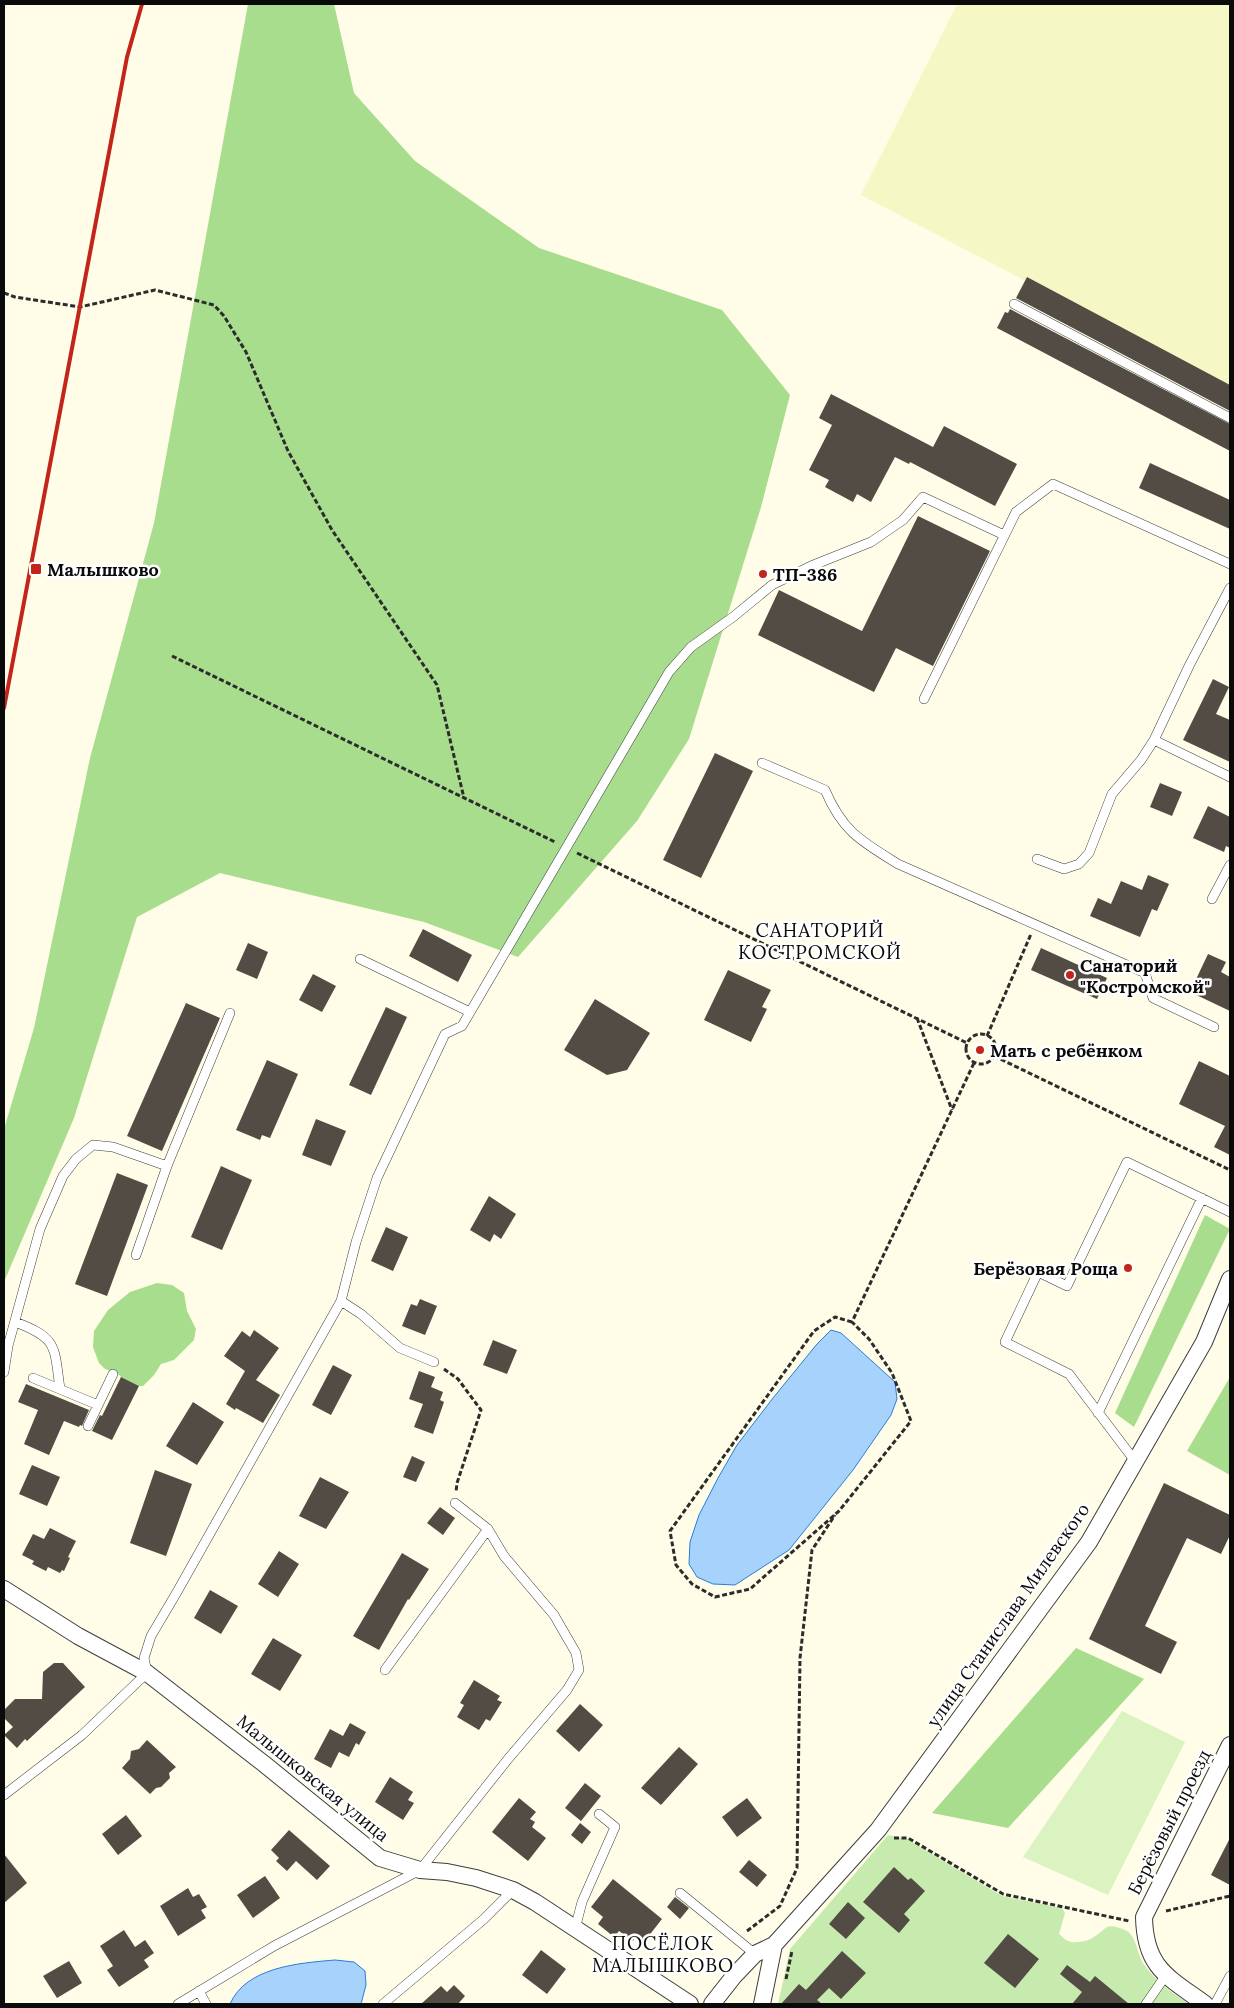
<svg xmlns="http://www.w3.org/2000/svg" width="1234" height="2008" viewBox="0 0 1234 2008" font-family="Lora,serif">
  <style>
    .farmland { fill: #f5f7c5 }
    .green { fill: #c7ebae }
    .forest { fill: #a7dd8c }
    .pitch { fill: #dbf2c1 }
    .water { fill: #a7d2fb; stroke: #297dd7 }
    .building { fill: #534c45 }
    .lines { fill: none; stroke-linecap: round; stroke-linejoin: round }
    .service-casing { stroke: #3d3d3d; stroke-width: 10 }
    .minor-casing { stroke: #3d3d3d; stroke-width: 18 }
    .path { stroke: #2c2c2c; stroke-width: 3; stroke-dasharray: 5 2.5; stroke-linecap: butt }
    .service { stroke: #fff; stroke-width: 9 }
    .minor { stroke: #fff; stroke-width: 16 }
    .rail { stroke: #c22519; stroke-width: 4 }
    .poi-dot { fill: #c22519; stroke: #fff; stroke-width: 2 }
    .labels { text-anchor: middle; dominant-baseline: central; stroke-width: 5; stroke-linejoin: round; paint-order: stroke }
    .poi-label { font-size: 18px; font-weight: bold; fill: #0a0a0a; stroke: #fff; text-anchor: start }
    .street-label { font-size: 18px; fill: #0a0a0a; stroke: #fff }
    .neighbourhood-label { font-size: 19px; letter-spacing: 1px; fill: #0a0a0a; stroke: #fff }
  </style>
  <rect width="100%" height="100%" fill="#fffde7"/>
  <path class="farmland" d="M957,4H1230V388L861,195Z"/>
  <path class="green" d="M888,1835L907,1839L1002,1896L1062,1908L1065,1913L1059,1934C1062,1936 1065,1940 1068,1941C1075,1944 1089,1941 1094,1937C1108,1928 1105,1922 1125,1930C1136,1934 1137,1953 1143,1963C1155,1981 1171,1992 1189,2004H778L790,1949Z"/>
  <path class="forest" d="M248,4H334L354,93L415,161L539,248L722,310L790,395L761,507L689,739L637,821L518,957L424,922L220,873L137,917L74,1118L4,1282V1129L34,1028L90,758L154,523Z
    M1205,1215L1230,1229L1134,1427L1115,1413Z
    M157,1283L172,1285L184,1293L187,1311L196,1329L194,1340L174,1360L161,1364L154,1375L143,1386H139L121,1377L117,1373L105,1369L99,1363L93,1347L94,1331L108,1310L130,1292Z
    M1230,1377V1475L1187,1451Z
    M1076,1648L1144,1679L1008,1828L932,1813Z"/>
  <path class="pitch" d="M1122,1711L1185,1742L1108,1895L1023,1857Z"/>
  <path class="water" d="M831,1330L841,1333L895,1382L897,1399L891,1415L853,1470L789,1550L735,1585L713,1584L697,1577L689,1564L690,1542L699,1515L718,1478L737,1445L773,1398L817,1344Z
    M335,1960L354,1962L365,1971L366,1985L361,2004H230C246,1967 299,1963 335,1960Z"/>
  <path class="building" d="M1027,277L1230,385V411L1016,298Z
    M1010,309L1230,424V451L997,328L1005,312L1008,313Z
    M831,394L933,447L944,426L1017,464L995,506L910,462L909,464L895,457L871,502L857,494L853,502L825,487L829,480L809,470L832,425L819,418Z
    M1150,463L1230,500V529L1139,488Z
    M918,516L990,551L933,666L896,648L874,692L758,635L779,590L862,631Z
    M1213,679L1229,687L1216,714L1230,720V762L1183,740Z
    M715,753L753,771L701,878L663,860Z
    M1160,783L1182,792L1172,816L1150,807Z
    M1208,806L1230,817V848L1226,846L1224,852L1193,838Z
    M1148,875L1169,884L1157,911L1152,909L1140,937L1090,916L1098,898L1111,904L1121,881L1142,890Z
    M423,929L472,955L458,982L409,956Z
    M248,943L268,952L257,979L236,970Z
    M1041,948L1107,978L1097,999L1031,970Z
    M1208,954L1226,962L1221,972L1230,977V1011L1190,992Z
    M728,970L771,990L762,1007L767,1009L751,1042L704,1020Z
    M313,974L336,986L322,1012L299,1000Z
    M595,999L650,1033L627,1070L607,1075L564,1050Z
    M186,1003L220,1018L162,1151L127,1136Z
    M386,1007L407,1017L371,1095L349,1085Z
    M267,1060L298,1074L270,1138L262,1135L260,1140L236,1130Z
    M1199,1061L1230,1076V1155L1214,1147L1225,1126L1179,1104Z
    M316,1119L346,1131L331,1166L302,1155Z
    M221,1166L252,1180L222,1250L191,1237Z
    M117,1173L148,1185L107,1296L75,1284Z
    M489,1196L516,1214L501,1239L494,1234L490,1242L470,1230Z
    M386,1227L408,1237L393,1271L371,1261Z
    M420,1299L437,1306L425,1335L402,1326L411,1304L417,1306Z
    M254,1330L279,1348L256,1380L280,1395L263,1423L236,1408L235,1410L226,1404L245,1371L224,1356L242,1331L250,1337Z
    M493,1340L517,1350L507,1374L483,1365Z
    M333,1365L352,1375L331,1415L312,1405Z
    M419,1371L435,1377L431,1387L443,1392L440,1400L444,1402L433,1434L414,1427L423,1404L409,1399Z
    M121,1377L139,1386L112,1440L92,1431L100,1415L102,1416Z
    M26,1384L89,1410L82,1426L80,1425L79,1427L64,1421L49,1455L24,1444L38,1410L18,1402Z
    M193,1402L224,1422L197,1465L166,1446Z
    M412,1456L425,1462L416,1482L403,1477Z
    M32,1465L60,1477L47,1506L19,1494Z
    M155,1470L192,1484L166,1556L130,1543Z
    M320,1477L349,1492L326,1529L299,1516Z
    M1164,1483L1230,1515V1535L1221,1554L1187,1538L1145,1626L1177,1642L1161,1674L1089,1639Z
    M440,1507L455,1518L443,1535L427,1523Z
    M50,1528L76,1541L68,1557L70,1558L64,1571L62,1570L60,1573L48,1567L46,1571L32,1564L34,1561L22,1555L33,1534L44,1539Z
    M279,1551L299,1564L278,1597L258,1584Z
    M402,1553L429,1569L409,1600L408,1599L379,1650L353,1636Z
    M210,1590L238,1606L221,1634L194,1618Z
    M273,1638L302,1655L280,1691L251,1674Z
    M54,1663H63L85,1687L27,1741L25,1739L17,1748L4,1735L13,1727L5,1719V1709L15,1699H42L43,1672Z
    M474,1680L500,1696L497,1700L502,1702L490,1721L486,1719L479,1730L457,1717L464,1705L460,1703Z
    M580,1704L603,1725L579,1752L556,1731Z
    M350,1723L366,1732L359,1745L356,1743L349,1757L339,1752L331,1768L314,1759L330,1729L343,1736Z
    M147,1740L176,1767L169,1773L170,1778L161,1787L156,1788L150,1794L122,1768L130,1759L131,1751L139,1749Z
    M679,1747L698,1764L661,1805L641,1788Z
    M390,1777L413,1792L408,1800L414,1803L403,1820L375,1802Z
    M585,1783L601,1796L581,1821L565,1808Z
    M519,1798L536,1812L530,1819L535,1822L532,1827L546,1838L528,1861L492,1832Z
    M747,1798L762,1818L737,1837L722,1817Z
    M126,1815L142,1836L118,1855L102,1834Z
    M580,1823L591,1832L582,1844L571,1835Z
    M289,1830L330,1866L317,1880L296,1861L287,1871L276,1861L279,1858L271,1850Z
    M1230,1838V1885L1211,1875Z
    M4,1854L27,1883L4,1903Z
    M749,1860L767,1875L757,1887L739,1872Z
    M894,1867L908,1880L911,1878L925,1891L904,1914L910,1920L899,1933L863,1902Z
    M265,1876L280,1898L253,1918L237,1895Z
    M613,1879L662,1919L644,1942L637,1936L633,1941L619,1931L614,1937L598,1924L603,1917L591,1907Z
    M188,1888L193,1897L199,1894L207,1907L201,1910L206,1918L178,1936L160,1906Z
    M675,1897L689,1908L680,1919L667,1907Z
    M848,1902L865,1918L846,1939L829,1924Z
    M124,1930L135,1947L145,1940L154,1953L144,1960L149,1967L119,1987L107,1970L113,1966L100,1946Z
    M1008,1934L1039,1959L1015,1988L984,1963Z
    M541,1950L566,1969L547,1994L522,1975Z
    M842,1951L866,1973L841,1999L829,1988L817,2000L822,2004H781L799,1984L806,1990Z
    M69,1961L82,1983L57,1998L43,1976Z
    M1067,1965L1090,1982L1095,1976L1129,2004H1072L1082,1992L1060,1974Z
    M454,1985L465,1996L458,2004H421L441,1986L447,1992Z"/>
  <g class="lines">
    <g class="service-casing">
      <path id="service" d="M1014,304L1230,418
        M924,699L1016,512L1053,484L1230,564
        M1154,740L1230,777
        M762,763L825,790C843,832 861,841 898,864L1145,973L1153,998L1214,1027
        M1037,859L1064,869L1079,864L1089,853L1112,794L1141,760L1154,740L1190,664L1230,588
        M1212,899L1230,865
        M360,959L470,1012
        M136,1255L167,1166L230,1013
        M341,1301L361,1314L400,1348L434,1362
        M15,1322C58,1338 54,1346 60,1389
        M4,1372L8,1346L40,1229L63,1176L76,1159L93,1145L113,1147L167,1166
        M33,1378L98,1405
        M1098,1413L1202,1198
        M88,1426L113,1374
        M1135,1461L1069,1374L1005,1342L1038,1272L1067,1286L1127,1162L1230,1212
        M385,1670L488,1529
        M4,1795L82,1735L147,1673L144,1658L151,1636L177,1592L341,1301L356,1242L377,1178L445,1034L462,1026L669,672L691,647L733,617L772,585L811,566L871,542L903,520L923,497L1004,535
        M680,1893L755,1954
        M575,1929L582,1902L615,1827L599,1814
        M199,1991L206,2004
        M178,2004L274,1946L420,1870L508,1759L567,1690L579,1670L576,1653L554,1615L504,1556L488,1529L455,1503
        M383,2004L484,1919L513,1890
        M1146,2004L1166,1975
        M1215,2004L1230,1976"/>
    </g>
    <g class="minor-casing">
      <path id="minor" d="M4,1589L78,1636L147,1673L263,1763L380,1858L420,1870L447,1872L476,1878L513,1890L535,1902L690,2004
        M712,2004L734,1976L755,1954L774,1945L878,1830L1089,1542L1204,1342L1230,1279
        M762,2004L774,1945
        M1205,2004C1168,1977 1145,1968 1144,1917L1230,1745"/>
    </g>
    <path class="path" d="M4,293L15,297L80,307L155,290L214,305L224,316L246,352L288,451L332,530L437,685L464,798
      M172,656L555,842
      M577,853L967,1043
      M917,1018L952,1110
      M966 1049a15 15 0 1 1 30 0a15 15 0 1 1-30 0Z
      M987,1036L1031,934
      M994,1056L1230,1170
      M852,1322L835,1317L814,1331L670,1531L676,1565L692,1584L715,1597L750,1589L839,1511L911,1421L892,1373L869,1339L852,1322L974,1063
      M444,1369L458,1379L481,1410L457,1483L456,1492
      M894,1838H908L1003,1894L1129,1921
      M1166,1911L1230,1896
      M747,1931L780,1906L797,1868L800,1658L812,1550L835,1515
      M786,1979L792,1951"/>
    <use href="#service" class="service"/>
    <use href="#minor" class="minor"/>
    <path class="rail" d="M4,708L127,57L142,4"/>
  </g>
  <g class="poi-dot">
    <rect x="30" y="563" width="12" height="12" rx="2.5"/>
    <circle cx="763" cy="574" r="5"/>
    <circle cx="1070" cy="975" r="5"/>
    <circle cx="980" cy="1050" r="5"/>
    <circle cx="1128" cy="1268" r="5"/>
  </g>
  <g class="labels">
    <g class="poi-label">
      <text x="47" y="569">Малышково</text>
      <text x="773" y="574">ТП-386</text>
      <text x="1080" y="965">Санаторий<tspan x="1080" dy="21">"Костромской"</tspan></text>
      <text x="990" y="1050">Мать с ребёнком</text>
      <text x="1118" y="1268" text-anchor="end">Берёзовая Роща</text>
    </g>
    <g class="street-label">
      <text transform="translate(1008 1615) rotate(-55)">улица Станислава Милевского</text>
      <text transform="translate(313 1778) rotate(39)">Малышковская улица</text>
      <text transform="translate(1169 1822) rotate(-63)">Берёзовый проезд</text>
    </g>
    <g class="neighbourhood-label">
      <text x="820" y="930">САНАТОРИЙ<tspan x="820" dy="22">КОСТРОМСКОЙ</tspan></text>
      <text x="663" y="1943">ПОСЁЛОК<tspan x="663" dy="22">МАЛЫШКОВО</tspan></text>
    </g>
  </g>
  <rect width="1234" height="2008" fill="none" stroke="#0a0a0a" stroke-width="10"/>
</svg>
